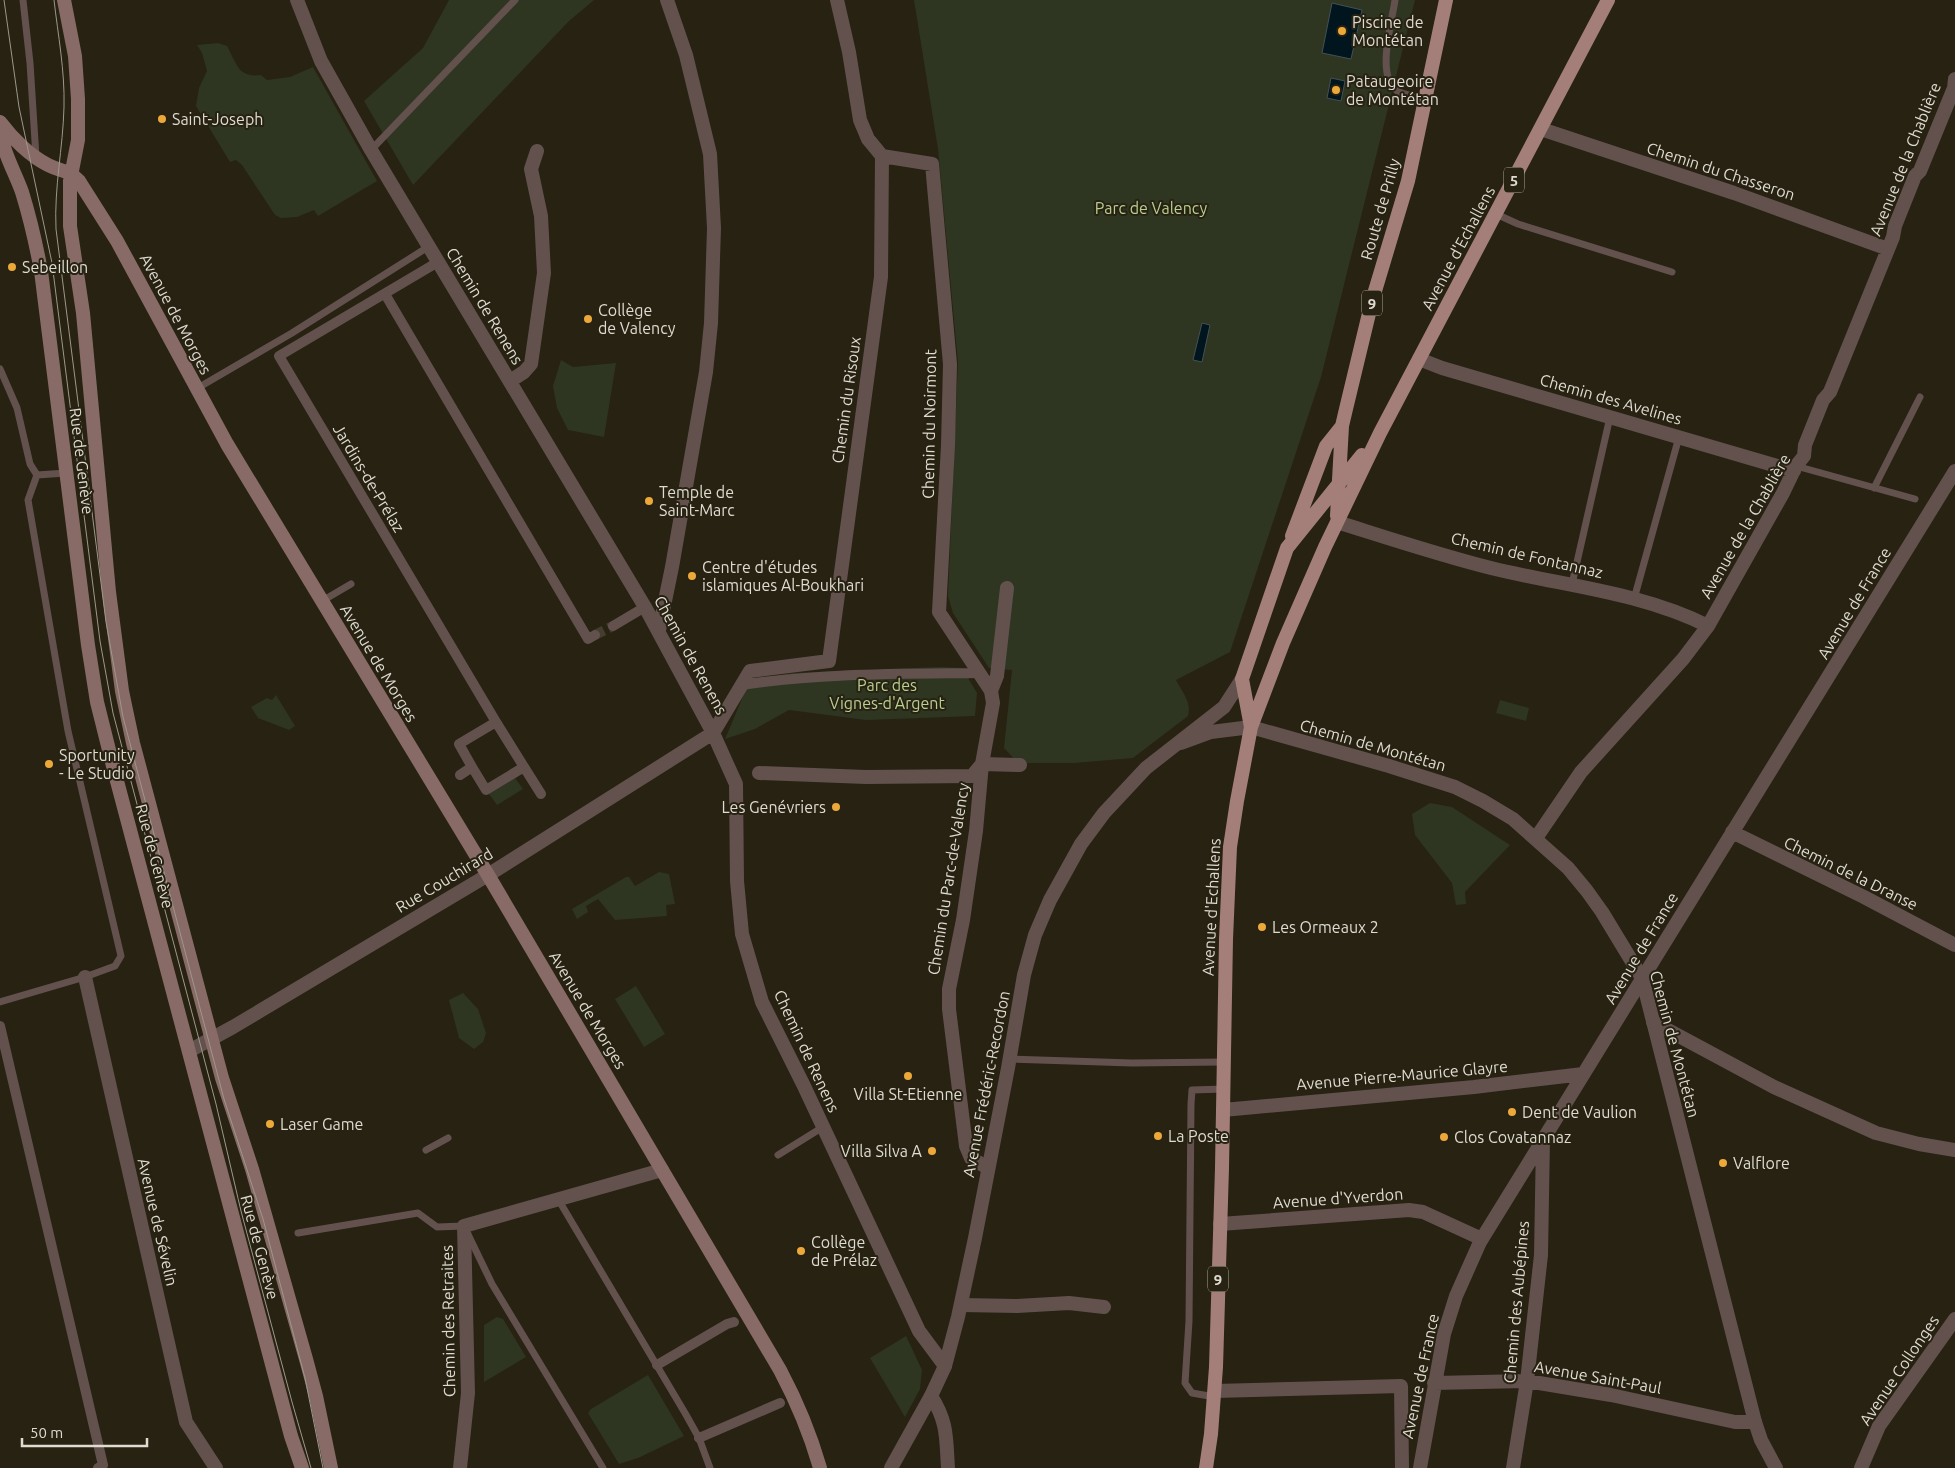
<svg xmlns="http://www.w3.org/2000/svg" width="1955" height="1468" viewBox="0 0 1955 1468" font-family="Ubuntu,sans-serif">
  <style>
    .green { fill: #2e3622 }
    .water { fill: #01151e; stroke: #445054 }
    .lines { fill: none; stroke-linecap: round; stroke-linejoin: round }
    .pedestrian-tunnel { stroke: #433e2f; stroke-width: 10; stroke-dasharray: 10 5; stroke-linecap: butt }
    .service { stroke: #63514e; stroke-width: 7 }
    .pedestrian { stroke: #63514e; stroke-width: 10 }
    .minor { stroke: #63514e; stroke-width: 14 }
    .tertiary { stroke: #63514e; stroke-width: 14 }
    .secondary { stroke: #886b66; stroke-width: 14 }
    .primary { stroke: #a47f79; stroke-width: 14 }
    .tram { stroke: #9d988c; stroke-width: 1 }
    .poi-dot { fill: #eca93a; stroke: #272212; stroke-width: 2 }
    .labels { text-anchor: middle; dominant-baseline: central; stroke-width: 4; stroke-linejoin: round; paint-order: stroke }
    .shield { fill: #272212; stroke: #a8a498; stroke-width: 1 }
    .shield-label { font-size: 15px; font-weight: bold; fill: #dfdbd1 }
    .poi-label { font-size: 16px; fill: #dfdbd1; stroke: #272212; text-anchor: start }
    .street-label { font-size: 16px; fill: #dfdbd1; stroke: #272212 }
    .park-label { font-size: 16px; fill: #b8cf91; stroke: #272212 }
  </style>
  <rect width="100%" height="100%" fill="#272212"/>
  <path class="green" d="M449,0H594L569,21L413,185L364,101L423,48Z
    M914,0H1415L1321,377L1230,652L1176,680C1182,692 1192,702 1188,716L1133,758L1074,763H1018L1004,748L1012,670L989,668L953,613L948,596L958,362L938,149Z
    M218,43L227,46C237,64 238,78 261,75L267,80L290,77L313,67L377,181L318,216L314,210L297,217L281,218L275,215L242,165L236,160L230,162L196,106L199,88L207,71L202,53L197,45Z
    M561,360L573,367L616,363L604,437L568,430L557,408L553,386Z
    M940,667L962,668L977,693L975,716L866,720L789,710L755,729L725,739L750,680L793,673Z
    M276,695L295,726L289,730L258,718L251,707L267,698L272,700Z
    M1500,700L1529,708L1526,721L1496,713Z
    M515,778L523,789L497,805L489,794Z
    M1430,803L1452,807L1510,845L1465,892L1466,904L1456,905L1452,883L1415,835L1412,814Z
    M659,872L669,874L675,904L666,905L667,916L615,920L598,899L586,906L588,912L577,919L572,909L626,877H629L635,886Z
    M636,986L665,1034L644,1047L615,999Z
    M463,993L478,1009L486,1033L483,1042L474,1049L459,1038L449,1000Z
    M497,1317L503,1319L526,1357L484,1382V1325Z
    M906,1336L922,1370L920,1389L905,1417L870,1358Z
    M648,1375L684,1436L638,1458L619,1464L588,1413L591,1409Z"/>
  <path class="water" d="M1332,3L1362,10L1351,59L1322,53Z
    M1331,78L1345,81L1341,101L1327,98Z
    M1202,323L1210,325L1202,362L1193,360Z"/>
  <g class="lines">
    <path class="pedestrian-tunnel" d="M595,635L613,626"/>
    <path class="service" d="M23,0L30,63L36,157
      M1395,0C1392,22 1376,75 1396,90C1403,96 1417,96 1426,98
      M371,150L515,0
      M1496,214L1518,224L1672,272
      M0,369L17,408L30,464L37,475L66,473
      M196,389L292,333L428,247
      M1796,466L1915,499
      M1874,488L1920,397
      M1572,584L1610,417
      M1634,599L1679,437
      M322,601L351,584
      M0,1002L85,977L115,966L121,956L68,731L28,500L37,475
      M1009,1059L1132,1063L1224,1062
      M426,1150L448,1138
      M778,1155L823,1127
      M558,1199L685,1413L699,1438L710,1468
      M298,1233L418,1213L437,1227L464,1226L492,1284L603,1468
      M1215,1397L1192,1393L1185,1383L1189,1321L1191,1104L1192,1090L1224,1089"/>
    <path class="pedestrian" d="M438,262L279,356L496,722
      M385,294L588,639L595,635
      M613,626L645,607
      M741,685C820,673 900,674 980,673
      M524,767L541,794
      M460,775L472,767L459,744L496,722L524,767L486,790L472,767
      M0,1026L103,1465L98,1468
      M657,1365L727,1324L734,1322
      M699,1438L780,1403"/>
    <path class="minor" d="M297,0L321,61L371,150L645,607L713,733L736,784L737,881L742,934L762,1002L803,1084L919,1331L945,1366
      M1541,129L1734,193L1888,249
      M882,156L932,164L950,364L948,445L939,612L991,691
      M1419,359L1442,368L1794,471
      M510,381L524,372L531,364L544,273L541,216L531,169L537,151
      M1337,522C1388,538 1439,555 1491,568C1564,586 1640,592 1708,626
      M659,630L672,567L706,372L711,323L714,228L710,154L686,55L667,0
      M759,773L866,777L972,776L982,764L1020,765
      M1732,832L1864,897L1955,945
      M1536,838L1581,772L1683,659L1708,626L1783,493L1796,466L1804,456L1805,445L1823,400L1830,392L1893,237L1895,226L1915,176L1920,171L1954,88L1955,79
      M85,977L186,1422L216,1468
      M1653,1022L1774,1087L1876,1133L1919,1144L1955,1150
      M189,1051L233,1027L488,875L713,733L750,671L829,661L881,277L882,156L868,139L860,120L849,52L837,0
      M1223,1110L1474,1087L1583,1074
      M988,1168L971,1158L966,1146L949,1009V989L963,920L976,831L982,764L993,703L991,691L997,676L1007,588
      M1220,1224L1409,1210L1423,1212L1482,1239
      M961,1305L1017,1306L1069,1303L1104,1307
      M1434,1383L1527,1381L1611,1395L1735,1422H1755
      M1215,1391L1401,1386L1402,1468
      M931,1396C948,1422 946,1439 948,1468
      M460,1468L468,1393L464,1226L662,1170
      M1420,1468L1444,1334L1456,1296L1480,1242L1955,471
      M1513,1468L1527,1381L1541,1255L1543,1139"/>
    <path class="tertiary" d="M1181,743L1211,732L1251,727L1389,766L1455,787L1483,801L1513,819L1568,868L1587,891L1602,912L1642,978L1755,1422L1761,1440L1776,1468
      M891,1468L931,1396L945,1366L958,1317L975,1238L1008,1068L1024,975L1035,935L1050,900L1081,844L1104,813L1146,768L1224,707L1242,679
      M1861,1468L1879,1426L1955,1319"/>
    <path class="secondary" d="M64,0L75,56L78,99V140L70,181V226L83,313L109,592L122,691L133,743L222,1078L252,1169L306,1359L316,1396L331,1468
      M0,122C12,138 30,156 48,165C62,172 67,169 79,181L117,241L227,444L488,875L780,1370C797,1402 810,1433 820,1468
      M0,127C2,151 14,170 22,192C30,218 36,244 41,271L88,645L97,702L113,766L291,1436L302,1468"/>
    <path class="primary" d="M1337,516L1342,426L1346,409L1372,301L1408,181L1446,0
      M1292,536L1326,446L1342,426
      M1251,727L1242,679L1287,548L1362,455
      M1206,1468L1211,1434L1216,1367L1222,1168L1226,939L1230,847L1237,801L1251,727L1283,643L1325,547L1380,433L1608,0"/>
    <path class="tram" d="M4,0L19,107L52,263L100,641L113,713L216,1104L241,1211L292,1402L311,1468
      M54,0C58,35 65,71 64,107C63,148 54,187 56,229L106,622L123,717L224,1099L263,1219L305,1378L323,1468"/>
  </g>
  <g class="poi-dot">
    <circle cx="1342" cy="31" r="5"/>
    <circle cx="1336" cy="90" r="5"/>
    <circle cx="162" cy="119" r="5"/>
    <circle cx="12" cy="267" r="5"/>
    <circle cx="588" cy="319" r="5"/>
    <circle cx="649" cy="501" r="5"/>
    <circle cx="692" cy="576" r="5"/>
    <circle cx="49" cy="764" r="5"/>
    <circle cx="836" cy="807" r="5"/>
    <circle cx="1262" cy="927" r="5"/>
    <circle cx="908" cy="1076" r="5"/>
    <circle cx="1512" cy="1112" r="5"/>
    <circle cx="270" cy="1124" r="5"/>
    <circle cx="1158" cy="1136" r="5"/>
    <circle cx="1444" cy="1137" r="5"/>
    <circle cx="932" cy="1151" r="5"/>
    <circle cx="1723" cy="1163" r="5"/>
    <circle cx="801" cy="1251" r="5"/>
  </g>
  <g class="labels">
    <g class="shield">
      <rect x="1504" y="167.5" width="20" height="25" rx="4"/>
      <rect x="1362" y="290.5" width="20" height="25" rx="4"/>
      <rect x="1208" y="1266.5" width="20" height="25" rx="4"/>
    </g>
    <g class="shield-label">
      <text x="1514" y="180">5</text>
      <text x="1372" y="303">9</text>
      <text x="1218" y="1279">9</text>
    </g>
    <g class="poi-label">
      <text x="1352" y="22">Piscine de<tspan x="1352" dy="18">Montétan</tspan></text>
      <text x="1346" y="81">Pataugeoire<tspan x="1346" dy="18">de Montétan</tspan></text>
      <text x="172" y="119">Saint-Joseph</text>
      <text x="22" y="267">Sebeillon</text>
      <text x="598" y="310">Collège<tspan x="598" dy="18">de Valency</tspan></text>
      <text x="659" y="492">Temple de<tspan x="659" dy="18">Saint-Marc</tspan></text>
      <text x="702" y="567">Centre d'études<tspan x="702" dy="18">islamiques Al-Boukhari</tspan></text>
      <text x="59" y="755">Sportunity<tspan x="59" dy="18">- Le Studio</tspan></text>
      <text x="826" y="807" text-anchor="end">Les Genévriers</text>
      <text x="1272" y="927">Les Ormeaux 2</text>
      <text x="908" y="1094" text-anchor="middle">Villa St-Etienne</text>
      <text x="1522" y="1112">Dent de Vaulion</text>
      <text x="280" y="1124">Laser Game</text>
      <text x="1168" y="1136">La Poste</text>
      <text x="1454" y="1137">Clos Covatannaz</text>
      <text x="922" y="1151" text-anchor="end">Villa Silva A</text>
      <text x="1733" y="1163">Valflore</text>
      <text x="811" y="1242">Collège<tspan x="811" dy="18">de Prélaz</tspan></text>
    </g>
    <g class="street-label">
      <text transform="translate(1905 159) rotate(-68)">Avenue de la Chablière</text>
      <text transform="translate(1721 171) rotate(18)">Chemin du Chasseron</text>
      <text transform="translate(1380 209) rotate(-74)">Route de Prilly</text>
      <text transform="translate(1458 248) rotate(-62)">Avenue d'Echallens</text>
      <text transform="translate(485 306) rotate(59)">Chemin de Renens</text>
      <text transform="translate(176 314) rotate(62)">Avenue de Morges</text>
      <text transform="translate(1611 399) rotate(16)">Chemin des Avelines</text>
      <text transform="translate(846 400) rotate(-82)">Chemin du Risoux</text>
      <text transform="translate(929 424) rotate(-89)">Chemin du Noirmont</text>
      <text transform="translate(82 461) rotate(83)">Rue de Genève</text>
      <text transform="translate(369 478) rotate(59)">Jardins-de-Prélaz</text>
      <text transform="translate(1745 526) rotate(-60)">Avenue de la Chablière</text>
      <text transform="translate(1527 555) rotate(13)">Chemin de Fontannaz</text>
      <text transform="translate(1854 603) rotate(-59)">Avenue de France</text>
      <text transform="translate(691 655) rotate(61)">Chemin de Renens</text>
      <text transform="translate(379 663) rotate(59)">Avenue de Morges</text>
      <text transform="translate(1373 745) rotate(16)">Chemin de Montétan</text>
      <text transform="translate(155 856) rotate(75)">Rue de Genève</text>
      <text transform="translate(1851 873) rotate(26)">Chemin de la Dranse</text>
      <text transform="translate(948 879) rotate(-81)">Chemin du Parc-de-Valency</text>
      <text transform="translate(444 880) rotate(-31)">Rue Couchirard</text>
      <text transform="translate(1211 907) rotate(-87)">Avenue d'Echallens</text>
      <text transform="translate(1641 948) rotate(-59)">Avenue de France</text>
      <text transform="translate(588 1010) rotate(59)">Avenue de Morges</text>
      <text transform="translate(1675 1044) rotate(75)">Chemin de Montétan</text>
      <text transform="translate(807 1051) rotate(65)">Chemin de Renens</text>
      <text transform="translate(1402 1075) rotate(-5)">Avenue Pierre-Maurice Glayre</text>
      <text transform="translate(986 1084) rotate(-79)">Avenue Frédéric-Recordon</text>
      <text transform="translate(1338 1198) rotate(-4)">Avenue d'Yverdon</text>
      <text transform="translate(158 1222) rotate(77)">Avenue de Sévelin</text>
      <text transform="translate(260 1247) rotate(75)">Rue de Genève</text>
      <text transform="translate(1516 1302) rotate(-85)">Chemin des Aubépines</text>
      <text transform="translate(448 1321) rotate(-91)">Chemin des Retraites</text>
      <text transform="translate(1899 1370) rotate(-56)">Avenue Collonges</text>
      <text transform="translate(1420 1376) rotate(-78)">Avenue de France</text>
      <text transform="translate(1598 1377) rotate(10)">Avenue Saint-Paul</text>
    </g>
    <g class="park-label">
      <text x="1151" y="208">Parc de Valency</text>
      <text x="887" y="685">Parc des<tspan x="887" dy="18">Vignes-d'Argent</tspan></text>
    </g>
  </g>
  <path d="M22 1438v8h125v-8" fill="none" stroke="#dfdbd1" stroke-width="2.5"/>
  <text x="30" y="1438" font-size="15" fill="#dfdbd1" stroke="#272212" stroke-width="4" paint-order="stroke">50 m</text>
</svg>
